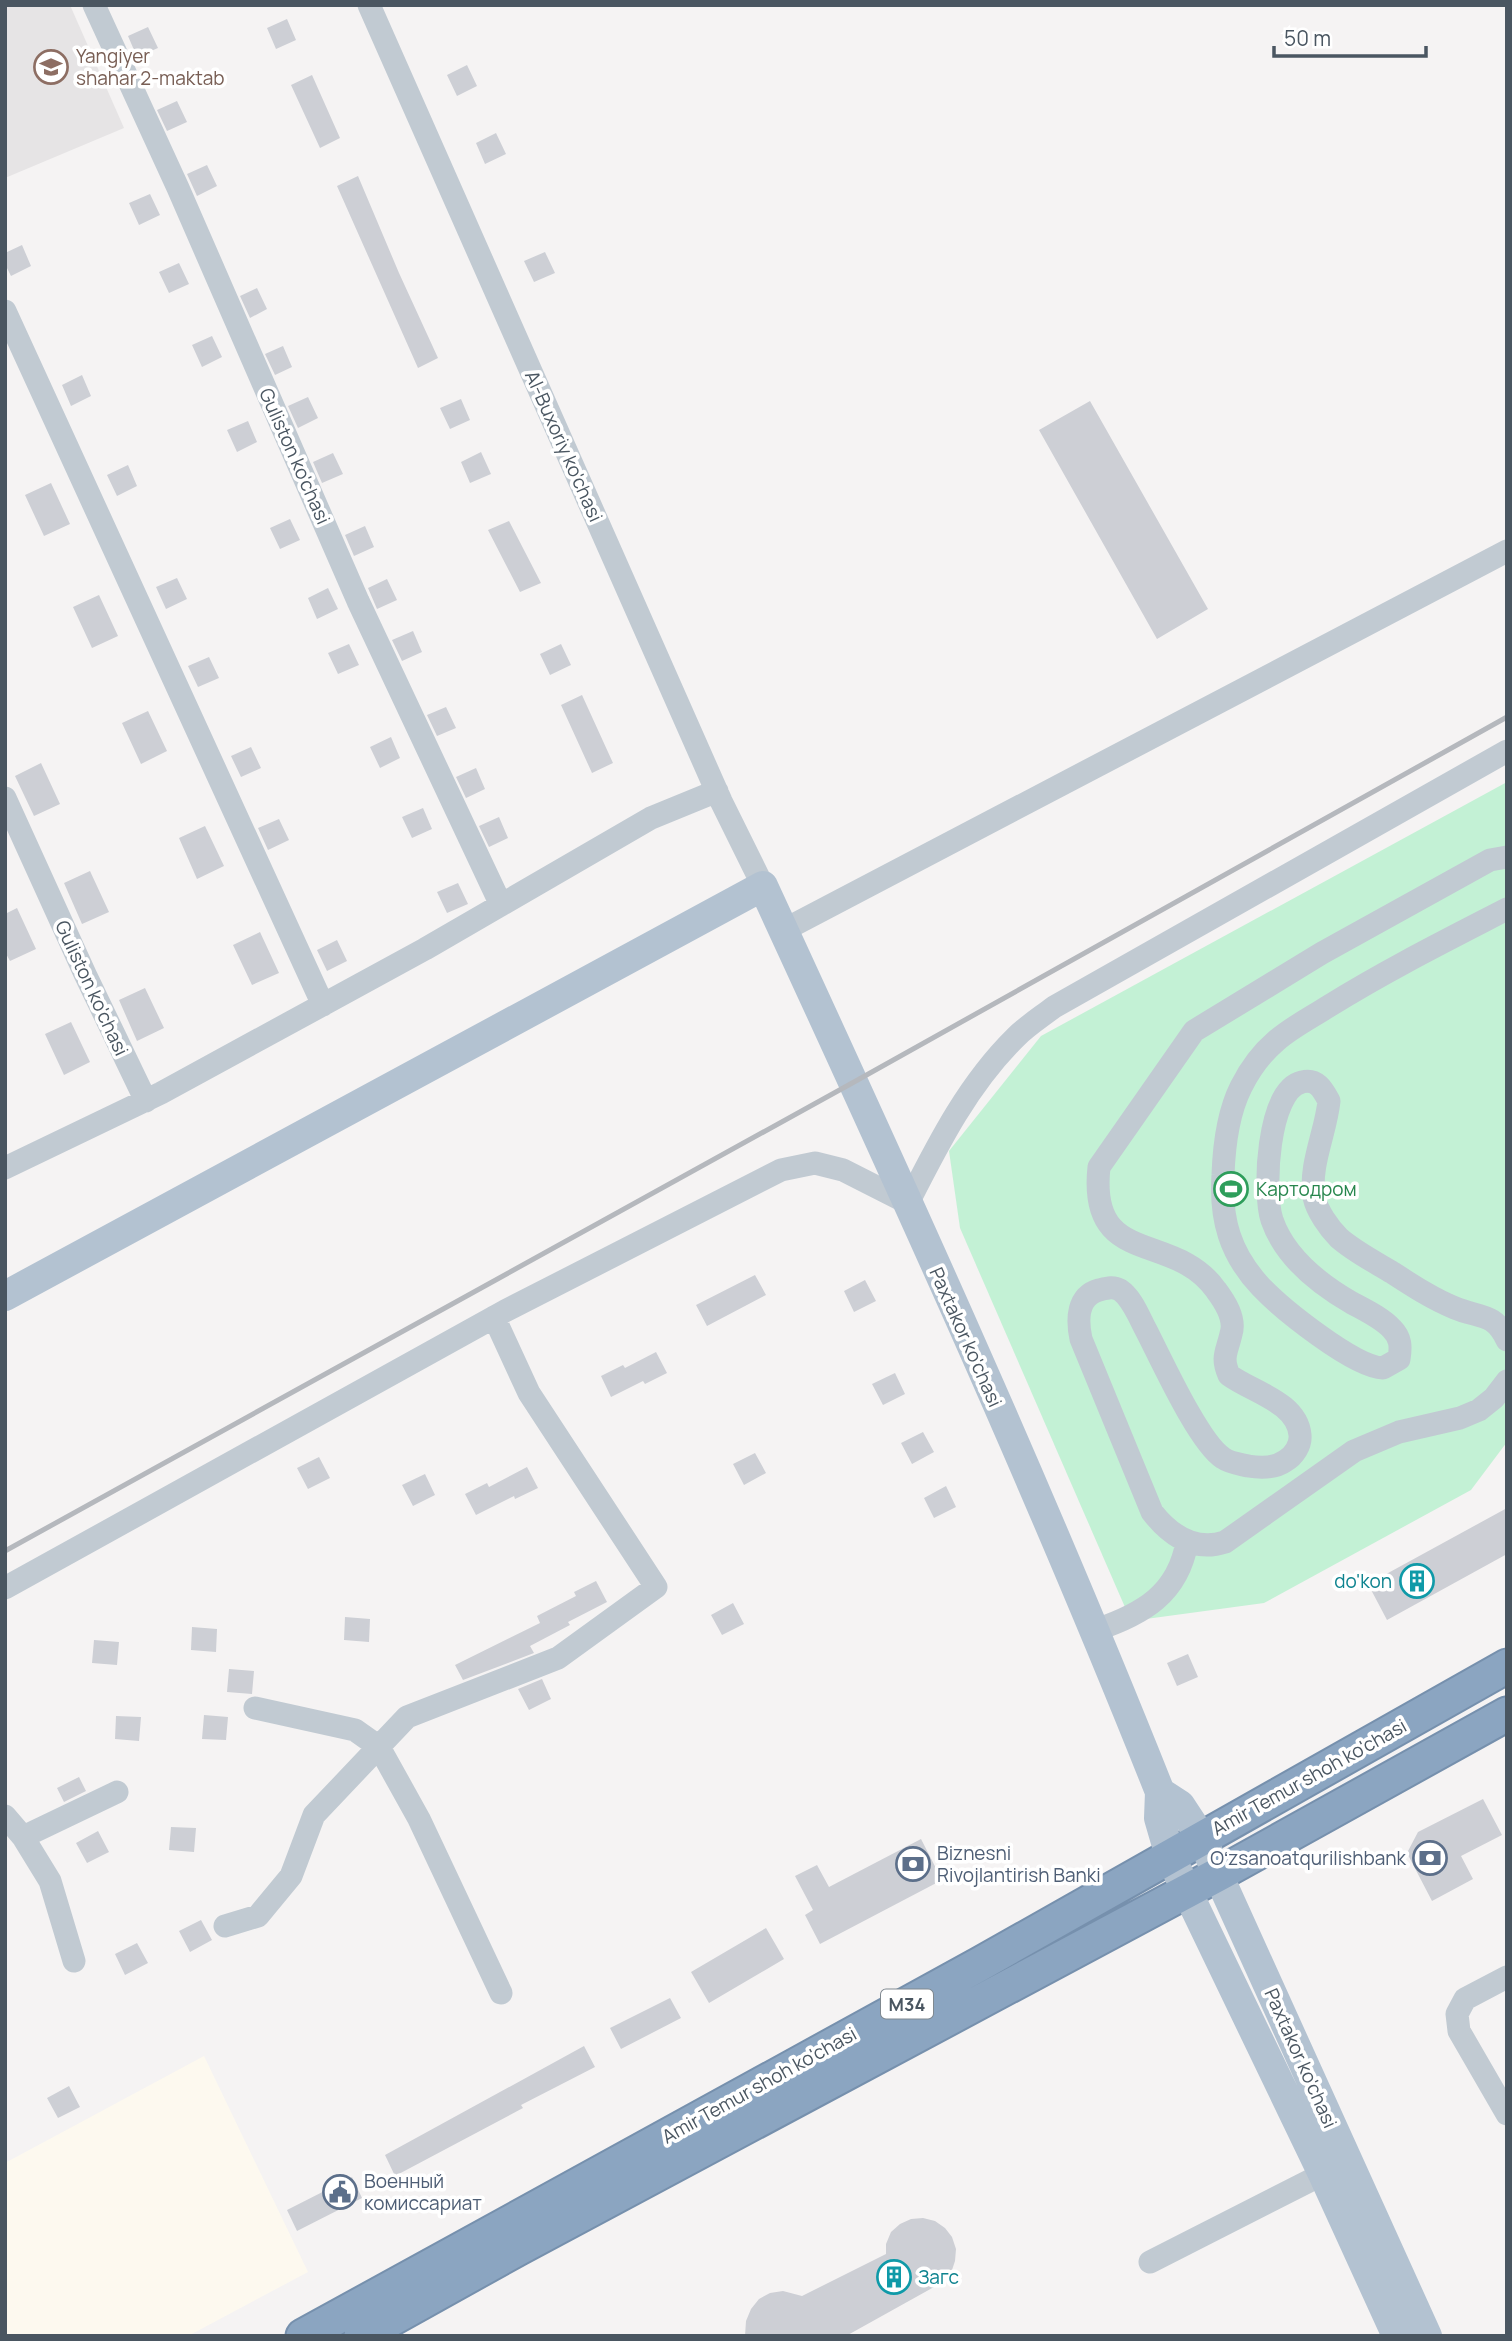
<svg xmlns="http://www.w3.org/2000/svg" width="1512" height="2341" viewBox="0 0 1512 2341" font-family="Manrope,sans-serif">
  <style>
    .commercial { fill: #fdf9ef }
    .education { fill: #e6e4e5 }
    .green { fill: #c3f1d5 }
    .building { fill: #cdcfd5 }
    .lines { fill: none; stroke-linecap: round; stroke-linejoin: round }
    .highway-casing { stroke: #7690ad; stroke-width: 37 }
    .minor { stroke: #c1cad2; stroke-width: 23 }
    .major { stroke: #b3c2d1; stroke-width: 30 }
    .highway { stroke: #8ba5c1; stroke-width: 33 }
    .rail { stroke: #b5b8bd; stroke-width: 5 }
    .labels { text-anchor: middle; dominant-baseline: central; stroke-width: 7; stroke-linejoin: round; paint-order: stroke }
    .shield { fill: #fff; stroke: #808990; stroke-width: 2 }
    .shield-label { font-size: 18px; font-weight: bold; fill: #4a5661 }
    .education-label { font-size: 19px; fill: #785e54; stroke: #fff; text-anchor: start }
    .street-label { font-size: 19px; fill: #4a5661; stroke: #fff }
    .leisure-label { font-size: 19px; fill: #27864d; stroke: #fff; text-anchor: start }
    .culture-label { font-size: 19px; fill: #0d838f; stroke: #fff; text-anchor: end }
    .service-label { font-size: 19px; fill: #4e5e75; stroke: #fff; text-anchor: start }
  </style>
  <rect width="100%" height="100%" fill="#f5f3f3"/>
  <path class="commercial" d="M204,2056L308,2272L188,2336H5V2163Z"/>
  <path class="education" d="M5,5H70L124,128L5,178Z"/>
  <path class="green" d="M1507,782V1442L1471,1490L1264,1603L1131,1621L960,1228L949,1151L1041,1036Z"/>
  <path class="building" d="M287,19L296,40L276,49L267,28Z
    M148,27L158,48L137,57L128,36Z
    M467,65L477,86L457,96L447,75Z
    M312,75L340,138L320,148L291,85Z
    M177,101L187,122L167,131L157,110Z
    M496,133L506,154L485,164L476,143Z
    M207,165L217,186L197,196L187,174Z
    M358,176L399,273L438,358L418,368L337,186Z
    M150,194L160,215L139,225L129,203Z
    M22,245L31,266L11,276L5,264V253Z
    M545,252L555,273L534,282L524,261Z
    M179,263L189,284L169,293L159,272Z
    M257,288L267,309L250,318L240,296Z
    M212,336L222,357L202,367L192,345Z
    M283,346L292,367L275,375L265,354Z
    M82,375L91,396L71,406L62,385Z
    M308,397L318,418L298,428L288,406Z
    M461,399L470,420L450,429L440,408Z
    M1090,401L1208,609L1157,639L1039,430Z
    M248,421L257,442L237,452L227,430Z
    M481,452L491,474L470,483L461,462Z
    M333,453L343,474L322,483L313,462Z
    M128,465L137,486L117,496L107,475Z
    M51,483L70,524L44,536L25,495Z
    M290,519L300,540L280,549L270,528Z
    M509,521L541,583L520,592L488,530Z
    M365,526L374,547L354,556L345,535Z
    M177,578L187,599L166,609L156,587Z
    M387,579L397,600L377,609L368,588Z
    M328,588L338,609L317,619L308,598Z
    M99,595L118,636L92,648L73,607Z
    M413,631L422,652L402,661L392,640Z
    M349,644L359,665L338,674L328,653Z
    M561,644L571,665L550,675L540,654Z
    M209,657L219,678L198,687L188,666Z
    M582,695L613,763L592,773L561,705Z
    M446,707L456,728L437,736L427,715Z
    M148,711L167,751L141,764L122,723Z
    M391,737L400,758L380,768L370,747Z
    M251,747L261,768L241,777L231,756Z
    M41,763L60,804L34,816L15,776Z
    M476,768L485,789L466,798L456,777Z
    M423,808L432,829L412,838L402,817Z
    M499,817L508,838L489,847L479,826Z
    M279,819L289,840L268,850L258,828Z
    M205,826L224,866L197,879L179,838Z
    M90,871L109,912L82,924L64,883Z
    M458,883L468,904L447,913L437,892Z
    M17,908L36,949L10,961L5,952V914Z
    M260,932L279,973L252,985L233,945Z
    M337,940L347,961L327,971L317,950Z
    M145,988L164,1028L137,1041L119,1000Z
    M71,1022L90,1062L64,1075L45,1034Z
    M755,1275L766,1295L707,1326L696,1305Z
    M865,1280L876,1301L854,1312L844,1291Z
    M656,1352L667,1373L645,1384L643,1381L611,1397L601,1376L623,1365L625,1368Z
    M895,1373L905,1394L883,1405L872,1384Z
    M923,1432L934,1452L912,1464L901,1443Z
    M755,1453L766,1473L744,1485L733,1464Z
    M319,1457L330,1478L308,1489L297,1468Z
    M527,1467L538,1488L515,1499L514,1496L476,1515L465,1494L487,1483L489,1487Z
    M425,1474L435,1495L413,1506L402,1485Z
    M946,1486L956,1507L934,1518L924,1498Z
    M1507,1508V1554L1387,1620L1368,1584Z
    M596,1581L607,1602L568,1622L570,1625L530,1646L534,1653L463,1680L455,1665L540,1623L537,1616L576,1596L574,1592Z
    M733,1603L744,1624L722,1635L711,1615Z
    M345,1617L370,1619L369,1642L344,1640Z
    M192,1627L217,1629L216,1652L191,1650Z
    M94,1640L119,1642L117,1665L92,1663Z
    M1188,1654L1198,1677L1177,1686L1167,1663Z
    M229,1669L254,1671L252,1694L227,1692Z
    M542,1679L551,1699L529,1710L518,1689Z
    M204,1715L228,1717L226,1740L202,1739Z
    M116,1716L141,1717L139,1741L115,1739Z
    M79,1777L86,1791L64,1802L57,1788Z
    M1483,1799L1502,1835L1461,1856L1473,1879L1432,1901L1407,1853L1418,1832Z
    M171,1827L196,1828L194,1852L169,1850Z
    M98,1831L109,1852L87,1863L76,1843Z
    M921,1839L942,1880L820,1944L805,1915L813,1910L795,1876L817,1865L829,1887Z
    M201,1920L212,1940L190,1952L179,1931Z
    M766,1928L784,1959L709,2003L691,1972Z
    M137,1943L148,1963L125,1975L115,1954Z
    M670,1998L681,2018L621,2049L610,2028Z
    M584,2046L595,2067L521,2105L523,2108L395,2176L385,2155Z
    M69,2086L80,2107L58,2118L47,2098Z
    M352,2177L362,2198L297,2231L287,2210Z
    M923,2218L935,2221L945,2228L952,2237L956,2249L955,2261L951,2273L943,2282L846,2336H745L746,2321L751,2309L759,2299L770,2293L783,2291L802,2296L886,2254V2244L891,2232L900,2224L911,2219Z"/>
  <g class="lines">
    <g class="highway-casing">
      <path id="highway" d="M303,2336L980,1964L1507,1666
        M361,2336L519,2248L1219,1874L1507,1714"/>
    </g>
    <path class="minor" d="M94,5L178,188L358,601L501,905
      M369,5L721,801L763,886
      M5,311L323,1005
      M5,798L85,974L146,1101
      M1507,857L1490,860L1322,953L1194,1031L1099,1167C1088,1269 1174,1230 1216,1290C1225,1302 1236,1319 1231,1334C1227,1352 1221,1357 1229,1375C1252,1392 1297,1402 1300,1435C1301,1445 1294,1456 1285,1461C1275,1468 1260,1468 1248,1466C1240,1464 1230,1463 1223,1458C1199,1443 1161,1359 1146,1330C1139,1317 1132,1298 1120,1290C1113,1286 1107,1288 1099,1290C1077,1296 1077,1320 1081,1339L1152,1512C1170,1535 1194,1552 1225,1542L1354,1451L1399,1432L1460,1418L1479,1410L1494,1398L1507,1381
      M1507,909C1447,940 1387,970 1329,1006C1312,1017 1292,1027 1276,1041C1262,1053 1249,1071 1241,1087C1228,1113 1224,1146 1223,1175C1220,1219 1230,1254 1261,1287C1282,1309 1354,1367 1383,1368L1399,1359C1401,1347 1401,1338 1392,1329C1382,1318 1365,1310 1352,1303C1319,1284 1285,1258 1272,1220C1263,1193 1267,1090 1302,1082C1317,1078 1323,1090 1329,1101C1326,1132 1309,1165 1314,1197C1317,1211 1329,1228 1339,1238C1355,1252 1375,1262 1393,1273C1413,1286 1433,1299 1455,1308C1479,1318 1494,1312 1507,1340
      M784,930L1507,551
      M5,1168L161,1093L425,949L651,818L717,791
      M5,1588L505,1311L781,1170L815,1163L843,1170L908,1203C938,1144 968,1084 1016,1037C1027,1026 1041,1017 1054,1007L1507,751
      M1096,1630C1143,1614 1178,1594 1187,1542
      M255,1708L355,1730L379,1747L419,1819L501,1993
      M5,1816L23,1837L50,1881L74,1961
      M23,1837L117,1792
      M225,1926L258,1916L291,1876L314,1815L407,1717L558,1658L656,1587L529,1393L494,1317
      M1507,1977L1465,1999L1457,2014L1459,2031L1507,2114
      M1150,2262L1323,2174"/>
    <path class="major" d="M5,1296L763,886C901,1185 1038,1485 1160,1792L1159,1818L1170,1856L1323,2174L1397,2336
      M1160,1792L1180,1805L1201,1837L1427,2336"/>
    <use href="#highway" class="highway"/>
    <path class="rail" d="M5,1551L854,1082L1507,717"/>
  </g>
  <defs>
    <g id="school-ring" transform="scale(1.75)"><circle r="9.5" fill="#fff" stroke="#8d6e63" stroke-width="1.5"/><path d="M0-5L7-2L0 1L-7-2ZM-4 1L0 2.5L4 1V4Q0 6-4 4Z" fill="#8d6e63"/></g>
    <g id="stadium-ring" transform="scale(1.75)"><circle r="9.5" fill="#fff" stroke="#2e9e5b" stroke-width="1.5"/><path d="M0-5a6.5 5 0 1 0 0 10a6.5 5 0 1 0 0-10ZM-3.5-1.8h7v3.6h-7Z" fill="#2e9e5b"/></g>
    <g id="building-ring" transform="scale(1.75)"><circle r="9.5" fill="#fff" stroke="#0f9aa8" stroke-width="1.5"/><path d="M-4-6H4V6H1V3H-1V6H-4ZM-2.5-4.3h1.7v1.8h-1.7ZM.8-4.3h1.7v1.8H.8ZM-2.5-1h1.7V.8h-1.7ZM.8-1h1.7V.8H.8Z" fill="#0f9aa8"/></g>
    <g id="bank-ring" transform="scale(1.75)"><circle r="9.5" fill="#fff" stroke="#5c6f8a" stroke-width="1.5"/><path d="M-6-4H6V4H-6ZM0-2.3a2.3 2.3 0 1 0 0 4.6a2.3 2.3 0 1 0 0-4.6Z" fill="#5c6f8a"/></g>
    <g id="civic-ring" transform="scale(1.75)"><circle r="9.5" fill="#fff" stroke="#5c6f8a" stroke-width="1.5"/><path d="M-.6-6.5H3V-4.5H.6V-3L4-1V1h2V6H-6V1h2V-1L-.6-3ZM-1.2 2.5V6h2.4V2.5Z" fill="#5c6f8a"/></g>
  </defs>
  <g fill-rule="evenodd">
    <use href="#school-ring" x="51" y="67"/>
    <use href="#stadium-ring" x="1231" y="1189"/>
    <use href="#building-ring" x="1417" y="1581"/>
    <use href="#bank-ring" x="1430" y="1858"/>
    <use href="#bank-ring" x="913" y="1864"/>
    <use href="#civic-ring" x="340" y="2192"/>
    <use href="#building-ring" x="894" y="2277"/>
  </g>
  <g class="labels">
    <rect class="shield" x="881" y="1989.5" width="52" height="29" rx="5"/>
    <g class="shield-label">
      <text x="907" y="2004">M34</text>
    </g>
    <g class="education-label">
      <text x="76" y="56">Yangiyer<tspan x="76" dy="22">shahar 2-maktab</tspan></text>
    </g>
    <g class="street-label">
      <text transform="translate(564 446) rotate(66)">Al-Buxoriy ko'chasi</text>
      <text transform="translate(295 456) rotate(66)">Guliston ko'chasi</text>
      <text transform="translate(92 988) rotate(65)">Guliston ko'chasi</text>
      <text transform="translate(966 1337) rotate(66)">Paxtakor ko'chasi</text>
      <text transform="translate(1309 1777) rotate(-29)">Amir Temur shoh ko'chasi</text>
      <text transform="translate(1301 2058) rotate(66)">Paxtakor ko'chasi</text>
      <text transform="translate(759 2085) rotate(-29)">Amir Temur shoh ko'chasi</text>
    </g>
    <g class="leisure-label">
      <text x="1256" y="1189">Картодром</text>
    </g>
    <g class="culture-label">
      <text x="1392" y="1581">do'kon</text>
      <text x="918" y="2277" text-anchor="start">Загс</text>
    </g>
    <g class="service-label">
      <text x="937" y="1853">Biznesni<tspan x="937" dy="22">Rivojlantirish Banki</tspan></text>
      <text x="1406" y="1858" text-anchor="end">Oʻzsanoatqurilishbank</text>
      <text x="364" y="2181">Военный<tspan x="364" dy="22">комиссариат</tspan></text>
    </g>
  </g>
  <rect width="1512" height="2341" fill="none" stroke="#4a5661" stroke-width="14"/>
  <path d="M1274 46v10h152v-10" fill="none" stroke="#4a5661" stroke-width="3.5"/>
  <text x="1284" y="46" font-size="21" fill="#4a5661" stroke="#ffffff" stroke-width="5" paint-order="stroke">50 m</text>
</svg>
